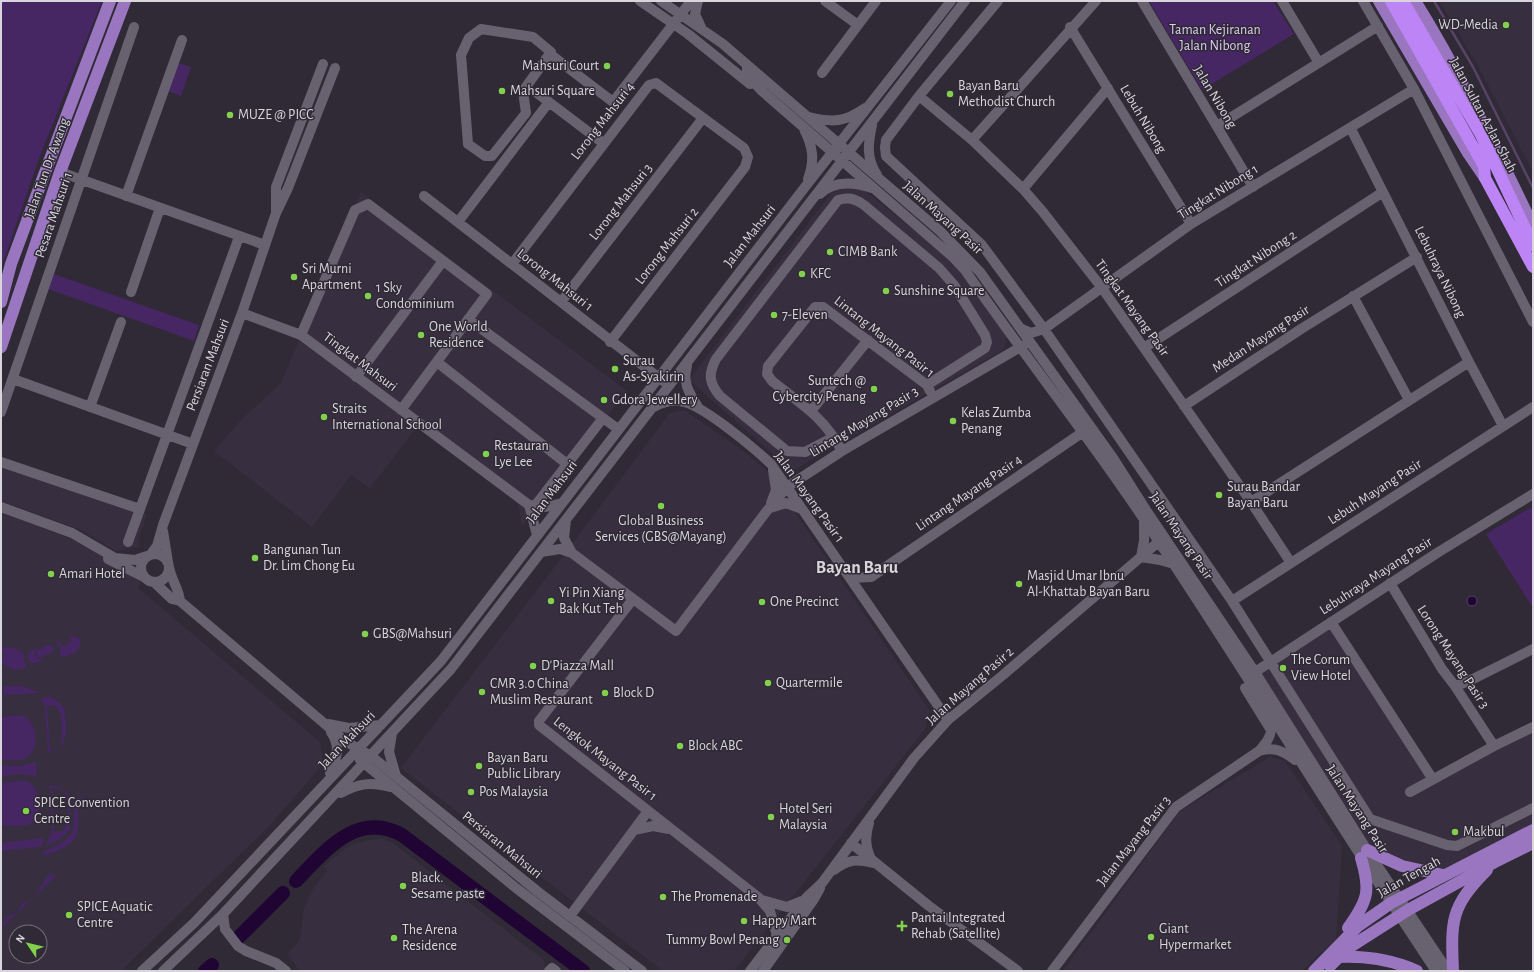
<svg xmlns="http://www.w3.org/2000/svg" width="1534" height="972" viewBox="0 0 1534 972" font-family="'Alegreya Sans',sans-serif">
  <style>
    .built { fill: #372f40; fill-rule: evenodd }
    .green { fill: #462663; fill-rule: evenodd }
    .water { fill: #200434; stroke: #574366 }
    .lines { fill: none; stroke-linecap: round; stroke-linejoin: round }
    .stream { stroke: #574366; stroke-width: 2.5 }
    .river { stroke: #200434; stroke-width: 14 }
    .minor { stroke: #686270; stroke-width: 10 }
    .major { stroke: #9b76c0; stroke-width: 12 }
    .highway { stroke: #bd84f5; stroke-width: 12 }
    .poi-dot { fill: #83d04e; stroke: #2f2a35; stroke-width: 1.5 }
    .labels { text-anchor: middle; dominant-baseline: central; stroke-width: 3; stroke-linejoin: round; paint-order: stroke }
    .poi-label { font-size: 14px; fill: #d8d5dc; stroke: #2f2a35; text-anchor: start }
    .park-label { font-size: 14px; fill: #ddcbf2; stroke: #2f2a35 }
    .street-label { font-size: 14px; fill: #d8d5dc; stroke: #2f2a35 }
    .district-label { font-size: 18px; font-weight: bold; fill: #d8d5dc; stroke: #2f2a35 }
  </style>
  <rect width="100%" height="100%" fill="#2f2a35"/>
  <path class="built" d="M1439,1H1533V172L1477,64Z
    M860,187L955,263L1008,336L1003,350L792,471L689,380L835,188Z
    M361,192L627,391L522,526L518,504L417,427L370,488L351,475L312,527L214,451L242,419L281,383Z
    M684,410L742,450L767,471L930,711L925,729L734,971H663L401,768L563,556L670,413Z
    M1,465L147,514L138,539L140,547L116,551L79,529L1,501Z
    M1,512L76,541L133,574L141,581L138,588L320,742L323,764L271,824L121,971H1ZM16,932H40V956H16Z
    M1328,620L1429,776L1533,725V824L1435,877L1362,848L1248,670Z
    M1270,757L1285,761L1342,846L1336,939L1302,971H1063L1180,811Z
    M382,838L393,843L544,960L545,969L543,971H300L287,954L300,940L304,908L313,889L327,871L324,866L346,848L355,843Z"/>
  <path class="green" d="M1,1H102L40,156L1,269Z
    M1149,1H1273L1294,34L1202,90Z
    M178,63L191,67L181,96L168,91Z
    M54,274L199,325L194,341L48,289Z
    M1530,508L1533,509V608L1486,534Z
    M69,635L79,638C85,649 70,657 61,657L59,654L61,648L55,642L58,641L63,646H66L69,641L72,642Z
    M48,645L53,646V652L42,657H38L36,654L38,650Z
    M6,647L15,648L24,654V662L27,665L26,668L14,670L1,663L4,654L1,648Z
    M40,647L35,651V656L39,659L45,658L36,663H30L27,655L32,650Z
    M3,686H23L40,693L4,695Z
    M48,696C53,699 60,701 63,707C66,711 65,717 66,722C66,737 66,749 48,752L45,706L41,700L43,697L46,699ZM47,706H56L61,715L62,742C60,748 56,750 50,750Z
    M20,715C37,718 42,750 26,758C19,762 9,760 1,760V717Z
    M36,762L37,776L19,774L1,777V765L18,766Z
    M24,780C41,784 46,816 30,824C21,828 10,826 1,825V783Z
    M50,785L60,787L68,794L71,823L69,830L60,839L45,846L52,832ZM52,787L63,790C69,798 70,823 63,831L54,832Z
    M87,797L81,799C77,804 78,808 78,814C80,844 69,846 44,856V851C78,838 75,831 73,798Z
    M43,838L44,840L41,847L1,851V843Z
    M51,874L57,875L1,928L7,917L17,912L22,903C38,901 42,878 51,874Z"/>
  <path class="water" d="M1467 601a5 5 0 1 1 10 0a5 5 0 1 1-10 0Z"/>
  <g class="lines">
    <path class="stream" d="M1434,1L1473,67L1533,188"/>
    <path class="river" d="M296,881C325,851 357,810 402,835L583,971
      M239,937L283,893
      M205,971L212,965"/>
    <path class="minor" d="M640,1L688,34L750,84
      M661,1L723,44L940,231L980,272L1113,458L1146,510L1255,672L1367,850L1448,971
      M698,1L695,14L701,27
      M825,1L858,25
      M998,1L919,96L886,140L885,147L886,156L982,245L1044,329L1232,601L1370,819L1447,845L1457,846L1533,808
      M1142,1L1253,187
      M1282,1L1319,63
      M1363,1L1414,89L1533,322
      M1070,27L1191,224
      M481,29L533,37L551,52L523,91L526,113L492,156H485L468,144L461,55L469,38Z
      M550,54L613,102L691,1
      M747,66V75L762,91L954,258L965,270C1022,353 1085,431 1141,515C1242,665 1335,820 1436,971
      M822,73L876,1
      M537,93L603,143
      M919,96L972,140L1023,189L1043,212L1102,288L1144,348L1251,502L1291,563
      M809,117C833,123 845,122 865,108
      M872,125C868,144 866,158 877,175
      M1217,126L1378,26
      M804,129C813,147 815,160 808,179
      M1351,129L1469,362L1503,426
      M972,140L1096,1
      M60,172L265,245
      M1023,189L1108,88
      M820,194C834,180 854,182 872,188
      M126,196L182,40
      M424,196L663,381
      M276,211V187L323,64
      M458,222L549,102
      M512,264L649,85L656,83L744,148L748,157L745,167L610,342
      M131,292L160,208
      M1353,296L1409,400
      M561,302L703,118
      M242,313L301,335L529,505L546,507L562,503
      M468,319L618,429
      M1020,328L1031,333L1044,329L1191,224L1414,89
      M301,335L355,210L368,204L487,294L401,410
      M1144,348L1383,192
      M437,362L567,464
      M687,366C682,382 689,393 698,407
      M356,377L443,261
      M13,379L193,444
      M1184,406L1301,329L1417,257
      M90,407L121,322
      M654,407C663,402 673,399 684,402C705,407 754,448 771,464L948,720
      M811,411L868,340
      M1,412L134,27
      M834,437L805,452L787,451L720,396C709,383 708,374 716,359L838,200C848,197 854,198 864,205L939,268L954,285L985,335L987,342L985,348L927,385
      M842,451C823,416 802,405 772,381L767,374L768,366L815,307H823L927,385L930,391
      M1,462L140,509
      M1251,502L1469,362
      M771,503L776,490L773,470
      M529,505L537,535
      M1,507L72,533L115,558L135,560L147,556
      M534,507L603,418
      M770,508L786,503L802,509
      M566,520L564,538L572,553
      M163,531L168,562
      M128,542L239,237
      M541,552L560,549L572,553L676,631L766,512L787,487L842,451L1024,345
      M151,554L157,546L163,525L242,313L276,213L288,188L335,68
      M141 568a14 14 0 1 1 28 0a14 14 0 1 1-28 0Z
      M1141,557L1144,541V519
      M1141,557L1160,560L1174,564
      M108,559L144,577
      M169,567C171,579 179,589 180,601
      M851,578L871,577L1083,432
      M154,582L172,599L180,601L345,741L371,756L537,891L642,971
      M1390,583L1442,669L1455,686L1494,746
      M633,599L539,721V725L759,898L770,911L777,936
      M1232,601L1533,407
      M1331,622L1432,778
      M1253,678L1255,672L1437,553L1533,494
      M1455,686L1467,682L1533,649
      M328,724L349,728L381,725
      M392,733L389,752L396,776
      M1259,751C1274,747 1282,750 1295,760
      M360,760L516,888L625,971
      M330,773C337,758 341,747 331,732
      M1410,792L1494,746L1533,727
      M341,793C359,783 371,782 390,787
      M869,823C865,836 865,846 871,859
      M634,830L653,826L669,829
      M851,843L929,906L1018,971
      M834,870C849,859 856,859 873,863
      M762,900L787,907L802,901
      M223,914L225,929L238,946L246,951L276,963L286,971
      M570,916L648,811
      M142,971L194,923L441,661L805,187L951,1
      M163,971L223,914L451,669L965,1
      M549,971L552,968L556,971
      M750,971L806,898L822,883L914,758L948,720L1003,675L1163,538
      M763,971L814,899L820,888
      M1052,971L1176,807L1259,751C1265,744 1270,739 1271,730L1245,688"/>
    <path class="major" d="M1379,1L1468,153L1485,178
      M1415,1C1460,73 1496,150 1533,226
      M1,302L11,264L47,167L110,1
      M1,347L60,172L125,1
      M1367,850L1402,866L1443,875
      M1348,928C1368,900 1371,891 1361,858
      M1339,957C1365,956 1393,960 1417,971
      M1330,966L1347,949L1408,910L1495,862L1533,843
      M1314,971L1358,926L1391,903L1533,830
      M1453,971C1451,921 1450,907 1487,870"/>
    <path class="highway" d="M1391,1L1484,166L1485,178L1533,267
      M1403,1L1481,135L1533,245"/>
  </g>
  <g class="poi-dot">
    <circle cx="1506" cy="25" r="4"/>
    <circle cx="607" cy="66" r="4"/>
    <circle cx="502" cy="91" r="4"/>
    <circle cx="950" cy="94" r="4"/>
    <circle cx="230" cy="115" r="4"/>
    <circle cx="830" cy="252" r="4"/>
    <circle cx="802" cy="274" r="4"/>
    <circle cx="294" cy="277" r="4"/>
    <circle cx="886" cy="291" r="4"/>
    <circle cx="368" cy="296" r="4"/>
    <circle cx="774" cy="315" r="4"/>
    <circle cx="421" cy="335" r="4"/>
    <circle cx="615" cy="369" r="4"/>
    <circle cx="874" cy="389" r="4"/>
    <circle cx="604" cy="400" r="4"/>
    <circle cx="324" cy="417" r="4"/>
    <circle cx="953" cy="421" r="4"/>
    <circle cx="486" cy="454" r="4"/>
    <circle cx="1219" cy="495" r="4"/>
    <circle cx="661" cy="506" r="4"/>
    <circle cx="255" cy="558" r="4"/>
    <circle cx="51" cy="574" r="4"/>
    <circle cx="1019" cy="584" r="4"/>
    <circle cx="551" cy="601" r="4"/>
    <circle cx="762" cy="602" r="4"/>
    <circle cx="365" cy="634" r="4"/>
    <circle cx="533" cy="666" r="4"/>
    <circle cx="1283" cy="668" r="4"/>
    <circle cx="768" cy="683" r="4"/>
    <circle cx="482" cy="692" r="4"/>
    <circle cx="605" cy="693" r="4"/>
    <circle cx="680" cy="746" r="4"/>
    <circle cx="479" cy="766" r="4"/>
    <circle cx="471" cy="792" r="4"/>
    <circle cx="26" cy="811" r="4"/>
    <circle cx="771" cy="817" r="4"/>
    <circle cx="1455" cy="832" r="4"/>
    <circle cx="403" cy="886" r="4"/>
    <circle cx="663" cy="897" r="4"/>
    <circle cx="69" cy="915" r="4"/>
    <circle cx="744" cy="921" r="4"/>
    <path d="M900 920h4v4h4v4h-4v4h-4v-4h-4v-4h4z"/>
    <circle cx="1151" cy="937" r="4"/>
    <circle cx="394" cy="938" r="4"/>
    <circle cx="787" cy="940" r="4"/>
  </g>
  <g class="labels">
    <g class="poi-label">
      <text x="1498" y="25" text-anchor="end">WD-Media</text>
      <text x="599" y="66" text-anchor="end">Mahsuri Court</text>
      <text x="958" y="86">Bayan Baru<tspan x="958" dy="16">Methodist Church</tspan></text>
      <text x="510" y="91">Mahsuri Square</text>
      <text x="238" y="115">MUZE @ PICC</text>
      <text x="838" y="252">CIMB Bank</text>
      <text x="302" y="269">Sri Murni<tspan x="302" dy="16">Apartment</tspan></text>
      <text x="810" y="274">KFC</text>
      <text x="376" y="288">1 Sky<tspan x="376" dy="16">Condominium</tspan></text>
      <text x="894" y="291">Sunshine Square</text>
      <text x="782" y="315">7-Eleven</text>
      <text x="429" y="327">One World<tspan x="429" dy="16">Residence</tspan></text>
      <text x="623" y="361">Surau<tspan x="623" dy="16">As-Syakirin</tspan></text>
      <text x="866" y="381" text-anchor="end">Suntech @<tspan x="866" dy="16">Cybercity Penang</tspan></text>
      <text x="612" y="400">Gdora Jewellery</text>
      <text x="332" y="409">Straits<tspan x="332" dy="16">International School</tspan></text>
      <text x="961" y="413">Kelas Zumba<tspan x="961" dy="16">Penang</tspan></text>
      <text x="494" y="446">Restauran<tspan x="494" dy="16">Lye Lee</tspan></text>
      <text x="1227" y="487">Surau Bandar<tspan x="1227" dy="16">Bayan Baru</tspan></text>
      <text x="661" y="521" text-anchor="middle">Global Business<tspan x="661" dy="16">Services (GBS@Mayang)</tspan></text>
      <text x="263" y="550">Bangunan Tun<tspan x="263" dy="16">Dr. Lim Chong Eu</tspan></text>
      <text x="59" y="574">Amari Hotel</text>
      <text x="1027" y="576">Masjid Umar Ibnu<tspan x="1027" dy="16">Al-Khattab Bayan Baru</tspan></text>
      <text x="559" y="593">Yi Pin Xiang<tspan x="559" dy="16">Bak Kut Teh</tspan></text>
      <text x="770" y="602">One Precinct</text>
      <text x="373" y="634">GBS@Mahsuri</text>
      <text x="1291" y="660">The Corum<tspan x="1291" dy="16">View Hotel</tspan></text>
      <text x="541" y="666">D'Piazza Mall</text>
      <text x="776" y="683">Quartermile</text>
      <text x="490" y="684">CMR 3.0 China<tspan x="490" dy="16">Muslim Restaurant</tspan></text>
      <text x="613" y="693">Block D</text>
      <text x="688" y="746">Block ABC</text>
      <text x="487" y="758">Bayan Baru<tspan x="487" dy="16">Public Library</tspan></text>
      <text x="479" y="792">Pos Malaysia</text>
      <text x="34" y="803">SPICE Convention<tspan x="34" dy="16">Centre</tspan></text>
      <text x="779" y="809">Hotel Seri<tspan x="779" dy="16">Malaysia</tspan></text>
      <text x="1463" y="832">Makbul</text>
      <text x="411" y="878">Black.<tspan x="411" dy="16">Sesame paste</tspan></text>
      <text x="671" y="897">The Promenade</text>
      <text x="77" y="907">SPICE Aquatic<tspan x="77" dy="16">Centre</tspan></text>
      <text x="911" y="918">Pantai Integrated<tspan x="911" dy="16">Rehab (Satellite)</tspan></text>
      <text x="752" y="921">Happy Mart</text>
      <text x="1159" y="929">Giant<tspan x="1159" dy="16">Hypermarket</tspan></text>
      <text x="402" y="930">The Arena<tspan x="402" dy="16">Residence</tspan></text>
      <text x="779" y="940" text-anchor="end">Tummy Bowl Penang</text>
    </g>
    <g class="park-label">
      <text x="1215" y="30">Taman Kejiranan<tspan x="1215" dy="16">Jalan Nibong</tspan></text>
    </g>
    <g class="street-label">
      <text transform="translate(1215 97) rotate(59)">Jalan Nibong</text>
      <text transform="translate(1483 115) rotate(62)">Jalan Sultan Azlan Shah</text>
      <text transform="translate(1143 119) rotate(59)">Lebuh Nibong</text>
      <text transform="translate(603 121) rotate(-52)">Lorong Mahsuri 4</text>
      <text transform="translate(47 168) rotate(-70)">Jalan Tun Dr Awang</text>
      <text transform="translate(1218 192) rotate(-32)">Tingkat Nibong 1</text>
      <text transform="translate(621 202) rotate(-52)">Lorong Mahsuri 3</text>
      <text transform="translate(54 215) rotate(-71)">Pesara Mahsuri 1</text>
      <text transform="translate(943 218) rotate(42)">Jalan Mayang Pasir</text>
      <text transform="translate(750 236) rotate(-52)">Jalan Mahsuri</text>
      <text transform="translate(667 246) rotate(-52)">Lorong Mahsuri 2</text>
      <text transform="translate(1256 259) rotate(-33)">Tingkat Nibong 2</text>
      <text transform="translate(1440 272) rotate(64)">Lebuhraya Nibong</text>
      <text transform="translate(555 280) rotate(38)">Lorong Mahsuri 1</text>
      <text transform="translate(1132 308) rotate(54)">Tingkat Mayang Pasir</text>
      <text transform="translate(884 337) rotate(38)">Lintang Mayang Pasir 1</text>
      <text transform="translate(1261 339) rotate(-33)">Medan Mayang Pasir</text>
      <text transform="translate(360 362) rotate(37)">Tingkat Mahsuri</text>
      <text transform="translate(208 365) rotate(-69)">Persiaran Mahsuri</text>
      <text transform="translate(864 422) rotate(-31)">Lintang Mayang Pasir 3</text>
      <text transform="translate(552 492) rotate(-53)">Jalan Mahsuri</text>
      <text transform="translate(1375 492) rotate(-33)">Lebuh Mayang Pasir</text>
      <text transform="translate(969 493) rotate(-34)">Lintang Mayang Pasir 4</text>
      <text transform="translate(809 497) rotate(54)">Jalan Mayang Pasir 1</text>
      <text transform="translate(1181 536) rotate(56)">Jalan Mayang Pasir</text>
      <text transform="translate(1376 576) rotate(-33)">Lebuhraya Mayang Pasir</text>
      <text transform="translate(1453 657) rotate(57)">Lorong Mayang Pasir 3</text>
      <text transform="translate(970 686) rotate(-41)">Jalan Mayang Pasir 2</text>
      <text transform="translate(347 740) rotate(-46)">Jalan Mahsuri</text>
      <text transform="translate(605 759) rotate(38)">Lengkok Mayang Pasir 1</text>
      <text transform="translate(1357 809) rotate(57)">Jalan Mayang Pasir</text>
      <text transform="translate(1134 841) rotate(-52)">Jalan Mayang Pasir 3</text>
      <text transform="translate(502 845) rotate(39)">Persiaran Mahsuri</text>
      <text transform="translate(1409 877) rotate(-29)">Jalan Tengah</text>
    </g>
    <g class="district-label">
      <text x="857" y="568">Bayan Baru</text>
    </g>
  </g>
  <rect width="1534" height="972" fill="none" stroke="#d8d5dc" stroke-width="4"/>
  <g transform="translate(28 944) rotate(305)"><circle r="19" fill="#2f2a35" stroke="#736e78"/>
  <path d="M0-3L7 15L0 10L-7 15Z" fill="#83d04e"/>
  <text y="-6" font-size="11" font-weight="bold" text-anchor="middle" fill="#d8d5dc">N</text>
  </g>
</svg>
